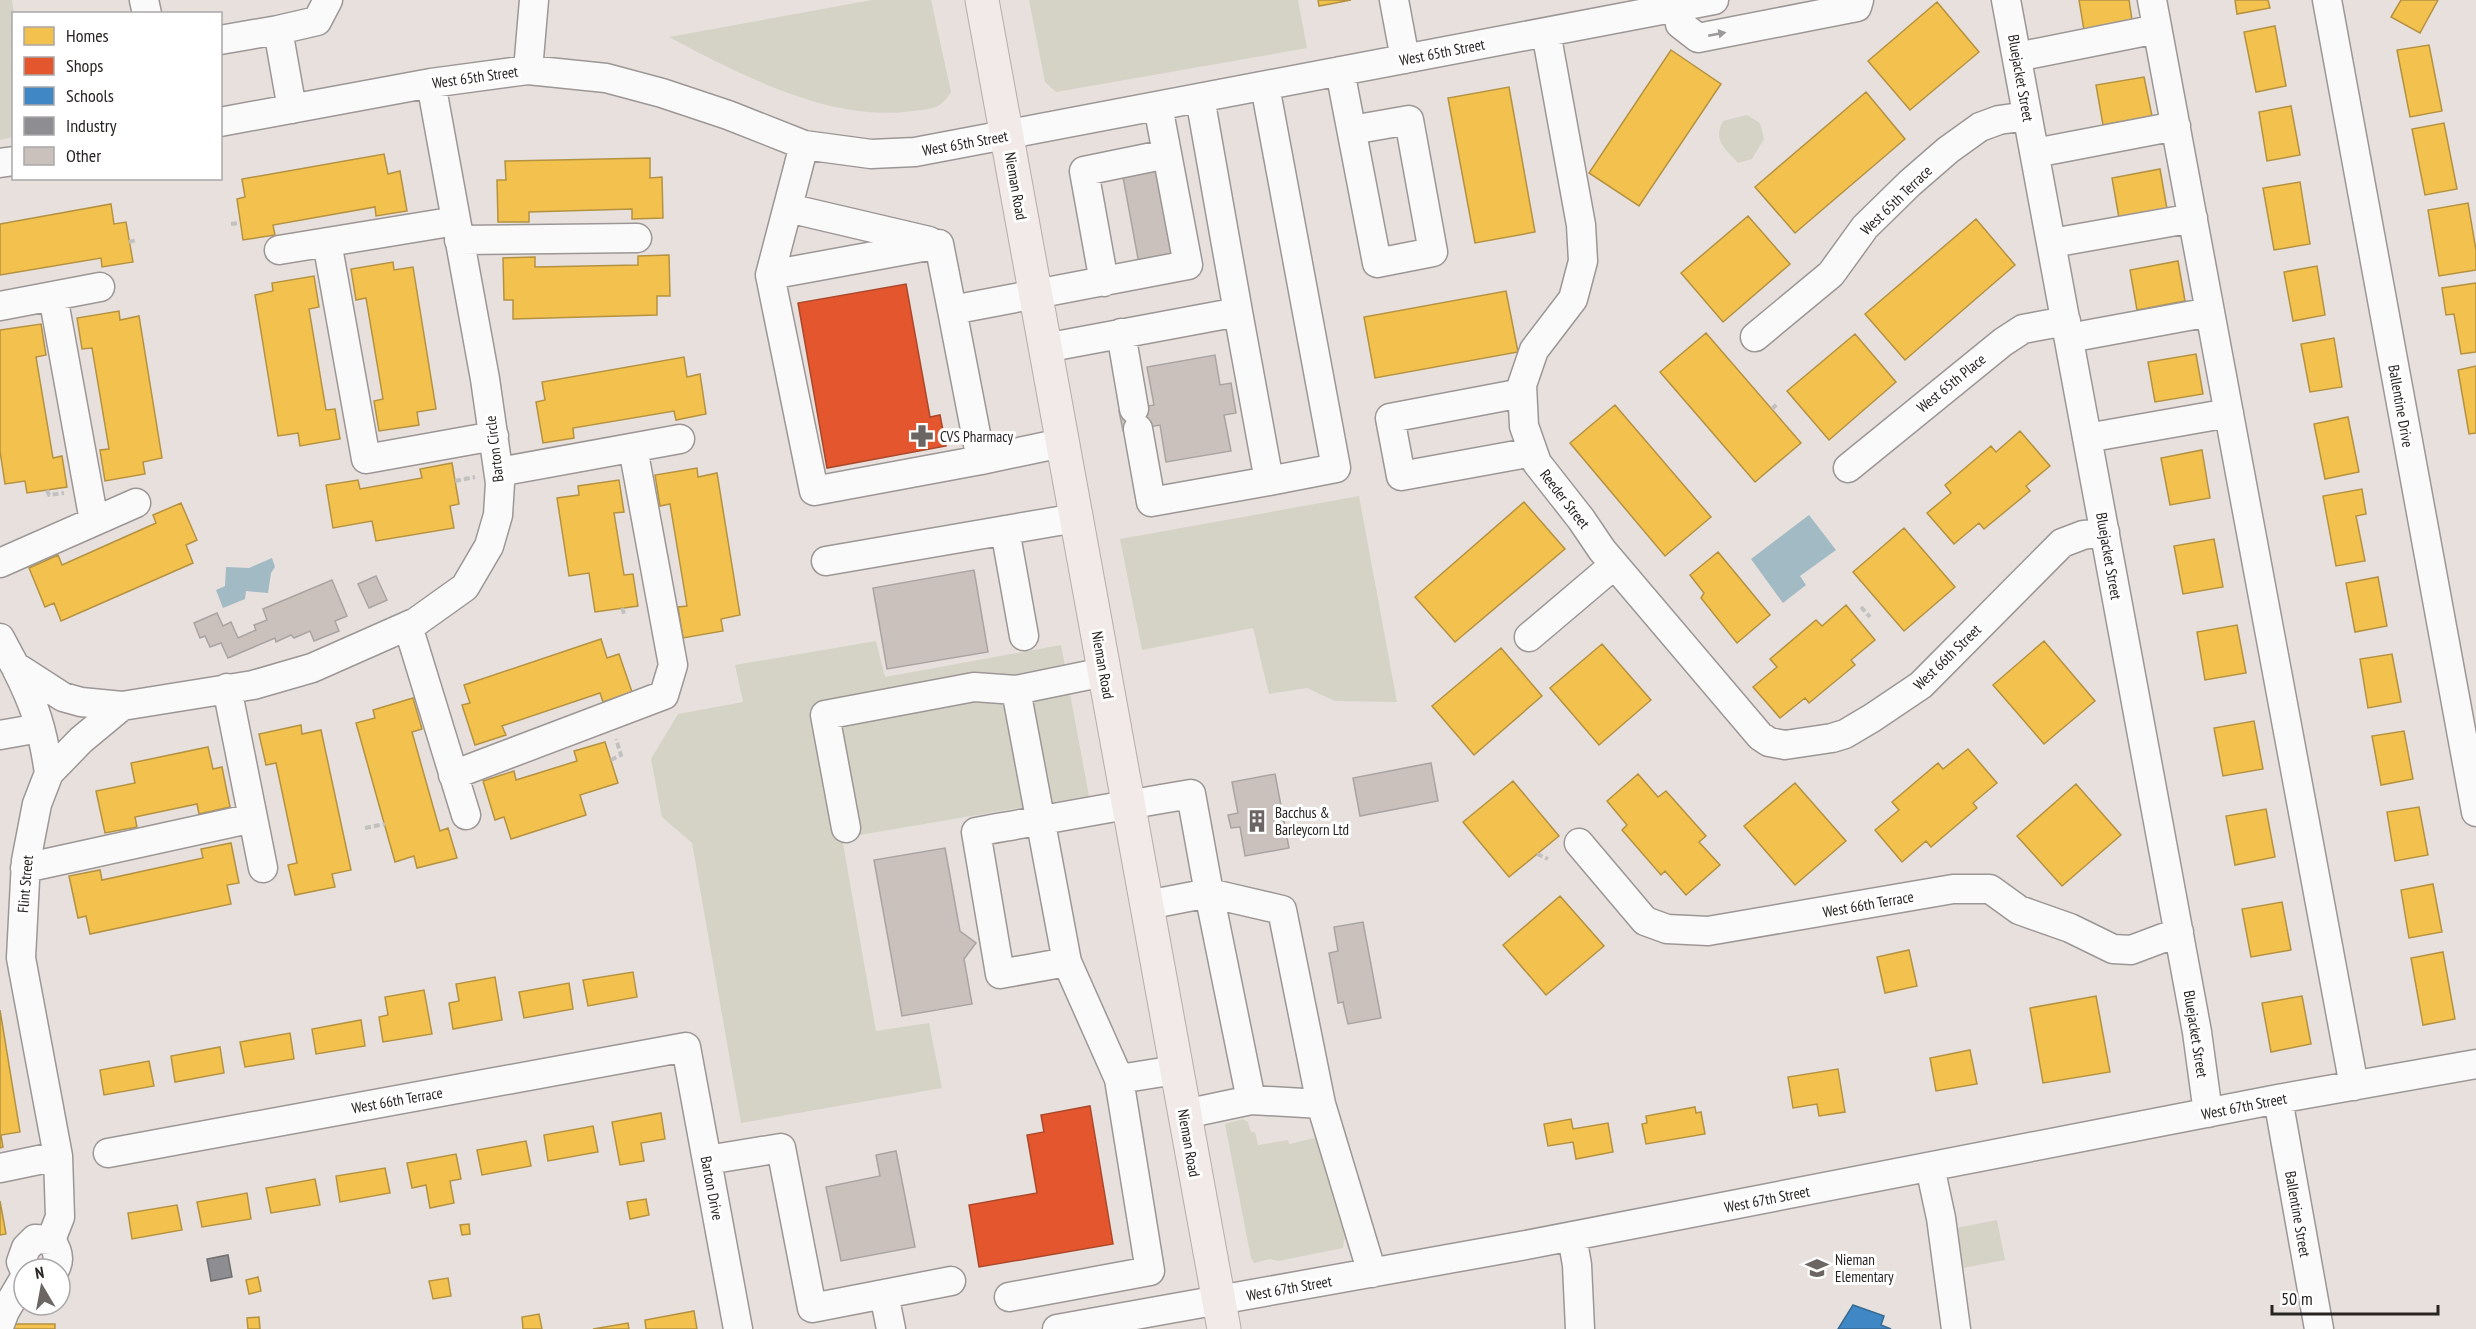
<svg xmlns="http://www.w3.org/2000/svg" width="2476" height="1329" viewBox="0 0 2476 1329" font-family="'PT Sans Narrow',sans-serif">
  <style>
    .green { fill: #d5d3c6 }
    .water { fill: #a2bac4 }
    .homes { fill: #f2c14e; stroke: #b59241; stroke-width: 1.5 }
    .shops { fill: #e4572e; stroke: #ac482a; stroke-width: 1.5 }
    .schools { fill: #3f88c5; stroke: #386a94; stroke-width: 1.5 }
    .industry { fill: #8d8d92; stroke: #6f6e70; stroke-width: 1.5 }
    .building { fill: #cac1bc; stroke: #a9a4a2; stroke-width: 1.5 }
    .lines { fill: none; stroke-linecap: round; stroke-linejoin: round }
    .minor-casing { stroke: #9c9796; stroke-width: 31 }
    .major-casing { stroke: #b9aba8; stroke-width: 35 }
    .path { stroke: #c2c1c0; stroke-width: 4; stroke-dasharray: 6 3; stroke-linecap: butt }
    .minor { stroke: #fbfafa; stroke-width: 28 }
    .major { stroke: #f1eae9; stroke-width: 33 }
    .oneway { fill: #9c9a99 }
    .labels { text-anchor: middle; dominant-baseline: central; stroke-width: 6; stroke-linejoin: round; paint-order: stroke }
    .street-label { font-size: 15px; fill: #282422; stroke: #fff }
    .poi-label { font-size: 15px; fill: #282422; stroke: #fff; text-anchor: start }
  </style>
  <rect width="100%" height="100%" fill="#e7e0dd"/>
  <path class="green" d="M0,0H12L14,13L13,137L0,140Z
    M872,0H931L951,92C941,109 931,109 912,111C831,123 739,74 669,37Z
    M1029,0H1298L1307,48L1056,92L1045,82Z
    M1747,115L1760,123L1764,139L1752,159L1738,163C1726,149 1712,141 1723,121Z
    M1359,496L1397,702L1335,701L1307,688L1269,694L1253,628L1142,650L1120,539Z
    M876,641L885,677L1061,645L1089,796L842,838L876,1031L929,1023L942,1088L741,1123L692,843L662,817L651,759L678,714L743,702L735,665Z
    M1243,1119L1248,1122L1251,1132H1255L1258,1145L1288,1140L1289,1144L1315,1138L1347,1239L1344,1240L1343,1248L1278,1261L1270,1259L1254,1263L1251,1258L1225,1124Z
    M1997,1220L2005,1260L1963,1268L1956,1228Z"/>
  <path class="water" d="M1809,515L1836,550L1800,576L1806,585L1783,603L1751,559Z
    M272,558L275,567L271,573L268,593L246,591L245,599L223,608L216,590L225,586L226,567L249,568Z"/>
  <path class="homes" d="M1318,0H1351L1319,6Z
    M2079,0H2129L2132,20L2084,30Z
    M2235,0H2268L2270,8L2237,14Z
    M2401,0H2438L2420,33L2391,17Z
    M1937,2L1979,52L1910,110L1868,61Z
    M2275,26L2286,86L2256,92L2244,32Z
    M2429,45L2442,111L2410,117L2397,50Z
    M1671,50L1721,84L1639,206L1589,173Z
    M2144,77L2152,116L2103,125L2096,85Z
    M1509,87L1535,232L1475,243L1448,98Z
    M1866,92L1905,139L1795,233L1755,187Z
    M2291,106L2300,155L2267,161L2259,112Z
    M2444,123L2457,189L2425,195L2412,129Z
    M384,154L388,174L400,171L407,211L376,216L375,207L273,225L275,235L243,240L237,199L245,197L242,179Z
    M650,158V178L662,177L663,218L632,219V209L529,212V222H498L497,180H506L505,161Z
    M2160,169L2167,209L2119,218L2112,178Z
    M2300,182L2310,244L2274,250L2263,188Z
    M2468,203L2476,250V270L2439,276L2428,210Z
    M111,204L114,224L126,222L133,262L102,267L101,258L0,275V224Z
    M1748,216L1790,264L1723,322L1681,273Z
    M1976,219L2015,265L1905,360L1865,314Z
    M669,255L670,296H657V315L513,319V300H504L503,258L535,257V267L638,265V256Z
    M2178,261L2185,301L2137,310L2130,270Z
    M393,262L394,270L413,267L436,409L417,412L419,425L379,431L374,401L383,399L366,298L356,300L351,269Z
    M2317,266L2325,315L2293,321L2284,272Z
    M314,276L319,307L309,309L326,410L335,409L340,439L300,446L298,433L278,436L255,295L273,291L272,283Z
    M2476,283V352L2461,354L2454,314L2446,315L2442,288Z
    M1506,291L1518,352L1375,378L1364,317Z
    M119,311L120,320L139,316L162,458L143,462L145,474L105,481L100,450L109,449L92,348L82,349L77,318Z
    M41,324L46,355L36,357L53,458L62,456L67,487L27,493L25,481L5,484L0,451V330Z
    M1706,333L1801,443L1755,482L1660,372Z
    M1855,334L1896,382L1829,440L1787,391Z
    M2334,338L2342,387L2310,392L2301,344Z
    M2196,354L2203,394L2155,402L2148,362Z
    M684,357L687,377L700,374L706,414L676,420L674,411L573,428L574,438L543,443L536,402L545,400L542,382Z
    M2476,366V433L2469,434L2458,370Z
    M1615,405L1711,517L1665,556L1570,443Z
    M2348,417L2359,472L2325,479L2314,424Z
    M2020,431L2050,466L2026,486L2030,491L1984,529L1979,523L1954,544L1927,513L1951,493L1945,485L1991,446L1996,452Z
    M2202,450L2210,498L2170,505L2161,458Z
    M452,463L459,504L450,506L454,528L376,541L372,521L333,528L326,485L358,480L360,489L422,478L420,469Z
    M697,468L698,477L717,473L740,615L721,619L723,631L683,638L678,607L687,606L670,504L660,506L655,475Z
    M619,480L624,512L614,513L624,575L633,574L638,606L595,612L589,573L569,576L557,498L579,495L578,486Z
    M2362,489L2366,514L2356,516L2365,561L2336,566L2323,496Z
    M1524,502L1565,549L1455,642L1415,597Z
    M181,503L197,540L186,545L193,563L61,621L54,603L45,607L29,568L58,555L62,565L156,523L153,515Z
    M1904,528L1955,587L1904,631L1853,572Z
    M2214,539L2223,587L2183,594L2174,546Z
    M1718,552L1770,615L1737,643L1701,598L1704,593L1690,575Z
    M2378,577L2387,626L2355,632L2346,583Z
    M1846,605L1875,640L1851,660L1855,665L1809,703L1805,698L1780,718L1753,687L1777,667L1770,659L1816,620L1822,626Z
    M2237,625L2246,673L2205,680L2197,632Z
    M601,639L607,658L619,654L632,692L603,702L600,693L502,726L506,735L475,745L462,705L470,703L464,685Z
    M2044,641L2095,701L2044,744L1993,685Z
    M1602,644L1651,700L1599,745L1550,688Z
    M1501,648L1542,696L1474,755L1432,706Z
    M2392,654L2401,702L2368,708L2360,659Z
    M413,698L422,729L412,732L440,831L448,828L457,858L417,868L414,856L395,862L356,723L375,718L373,710Z
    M2254,721L2263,769L2223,776L2214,728Z
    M301,725L302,734L321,730L351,870L332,874L335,887L295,895L288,865L297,863L276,763L266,765L259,734Z
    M2404,731L2413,779L2381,785L2372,736Z
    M605,742L618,783L580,795L586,815L511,839L504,817L495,820L483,781L514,771L516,780L577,761L574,751Z
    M208,747L213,769L222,767L230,807L199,814L197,804L135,817L137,827L105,833L96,791L135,783L131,763Z
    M1968,749L1997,783L1973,803L1977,808L1931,847L1926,841L1902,862L1875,830L1899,810L1892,802L1938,763L1943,769Z
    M1638,774L1658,797L1666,791L1706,836L1699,842L1720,865L1686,895L1665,871L1661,875L1622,830L1627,825L1607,801Z
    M1513,781L1559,836L1509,877L1463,822Z
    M1795,783L1846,841L1795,885L1744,826Z
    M2076,784L2121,835L2062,886L2017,836Z
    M2419,807L2428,855L2395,861L2387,812Z
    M2266,809L2275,857L2235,865L2226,816Z
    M231,843L239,883L227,885L231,904L90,934L86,916L78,918L69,876L100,870L102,880L203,858L201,849Z
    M2433,884L2442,932L2409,938L2401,890Z
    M1560,896L1604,946L1546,995L1503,945Z
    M2282,902L2291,950L2251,957L2242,909Z
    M1909,950L1917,986L1885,993L1877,957Z
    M2443,952L2455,1019L2423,1025L2411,958Z
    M633,972L637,997L588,1006L583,980Z
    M495,977L502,1020L453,1029L449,1003L459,1001L456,984Z
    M569,983L573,1009L524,1018L519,992Z
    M424,990L432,1034L383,1042L379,1017L388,1015L385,997Z
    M2096,996L2110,1072L2043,1083L2030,1008Z
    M2302,996L2311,1044L2271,1052L2262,1003Z
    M0,1010L20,1132L1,1135L3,1147L0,1148Z
    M361,1020L365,1046L316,1054L312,1029Z
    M290,1033L294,1059L245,1067L240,1042Z
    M220,1047L224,1073L175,1082L171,1056Z
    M1970,1050L1977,1084L1936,1091L1930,1058Z
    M149,1061L154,1086L104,1095L100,1070Z
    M1838,1069L1845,1112L1819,1116L1817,1104L1793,1108L1788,1077Z
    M1695,1107L1696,1113L1701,1112L1705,1134L1646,1144L1642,1124L1647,1123L1646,1116Z
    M661,1113L665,1139L641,1143L644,1161L620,1165L612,1122Z
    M1571,1119L1573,1129L1608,1123L1613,1152L1576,1159L1573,1142L1548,1146L1544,1124Z
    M593,1126L598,1152L548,1161L544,1135Z
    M526,1141L531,1166L482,1175L477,1150Z
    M456,1154L461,1179L450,1181L454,1203L430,1208L426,1185L412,1188L407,1163Z
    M385,1168L390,1193L340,1202L336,1176Z
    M315,1179L320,1205L271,1213L266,1188Z
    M247,1193L251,1219L202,1227L197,1202Z
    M646,1199L649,1215L630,1219L627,1202Z
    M0,1201L6,1234L0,1235Z
    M177,1205L182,1230L132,1239L128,1213Z
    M469,1224L470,1234L462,1235L460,1225Z
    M258,1277L261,1291L249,1294L246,1280Z
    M448,1278L451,1296L433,1299L429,1281Z
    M694,1311L697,1329H646L645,1320Z
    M539,1314L542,1329H523L522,1317Z
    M259,1317L260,1329H248L247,1318Z
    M628,1323L629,1329H593Z
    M14,1324H55V1329H14Z"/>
  <path class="shops" d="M906,284L930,417L940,415L946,446L827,468L798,303Z
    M1090,1106L1113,1244L979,1267L969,1205L1037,1193L1027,1135L1044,1132L1041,1115Z"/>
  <path class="schools" d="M1853,1305L1884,1316L1881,1325L1891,1329H1838Z"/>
  <path class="industry" d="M228,1255L232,1277L211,1281L207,1259Z"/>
  <path class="building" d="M1161,170L1178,257L1139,264L1123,177Z
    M1215,355L1220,385L1231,383L1236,413L1224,415L1231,451L1166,462L1160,425L1123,431L1119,411L1154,405L1147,367Z
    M974,570L988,652L887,669L873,588Z
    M376,576L387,600L369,608L358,584Z
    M332,580L347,616L335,621L339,631L314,641L310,631L294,638L291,635L276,642L275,638L228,658L221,643L210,647L205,636L200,638L194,623L217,613L223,626L231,622L238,638L256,630L254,625L267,620L263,609Z
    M1431,763L1438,801L1360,816L1353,778Z
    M1275,774L1289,848L1245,856L1240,827L1231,828L1228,815L1238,813L1232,782Z
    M945,848L960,931L976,943L964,959L972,1004L902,1016L874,860Z
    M1363,922L1381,1018L1348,1024L1343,1002L1338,1003L1329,953L1338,951L1334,927Z
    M896,1151L915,1247L841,1261L826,1187L880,1176L876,1155Z"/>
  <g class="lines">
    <g class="minor-casing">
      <path id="minor" d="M144,0L147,14
        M1394,0L1405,59
        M2006,0L2197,1032L2208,1113
        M2152,0L2354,1086
        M2327,0L2476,812
        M1677,7L1680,24L1698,38L1857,7L1859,0
        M1546,32L1581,225L1583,261L1573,299L1534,350L1522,385L1524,426L1537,463L1581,519L1602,550L1760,736L1769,742L1785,745L1832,738L1845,734L1872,718L1921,685L2062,543L2083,535L2105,532
        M220,40L278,30
        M2017,57L2157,29
        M528,70L534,0
        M1340,71L1377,263L1433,252L1409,120L1352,130
        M1265,86L1336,468L1269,481
        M292,109L278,30L317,21L328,0
        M220,122L431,83L528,70L606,78L662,93L728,115L804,145L871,154L915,152L1714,0
        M804,145L770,275L939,244L952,310L1188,265L1158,106
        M2035,153L2176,126
        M0,163L14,161
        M788,208L929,241
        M459,240L637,238
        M327,242L366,459L494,436
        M2052,243L2193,218
        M279,250L456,221
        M770,275L814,491L981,460L952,310
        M1104,282L1084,171L1167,154
        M53,296L94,521
        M0,306L100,287
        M1121,333L1134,409
        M1755,337L1831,274L1865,227L1910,183L1948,150L1980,127L1999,120L2027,116
        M2069,338L2210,312
        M1045,348L1238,312L1200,98
        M1522,393L1390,418L1401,476L1533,452
        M1138,429L1151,502L1269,481L1238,312
        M2087,438L2229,413
        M981,460L1062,443
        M1848,468L2003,342L2023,329L2066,321
        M499,472L680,439
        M1005,530L1024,636
        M826,561L1076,518
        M0,563L136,503
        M408,626L466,815
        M1529,637L1614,565
        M0,638L15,666L63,697L81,702L122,706L253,685L312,668L416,622L465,587L489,546L498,515L500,483L485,379L431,83
        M16,668C35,705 43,731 49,773
        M1104,672L1016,690L1067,962L1000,974L976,832C1048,819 1119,806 1191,794L1209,893L1282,910L1321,1104
        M227,688L263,868
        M0,735L40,728
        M453,775L664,695L673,665L633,448
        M846,828L825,715L974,687L1016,690
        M1579,843L1645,921L1667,929L1708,931L1953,889H1990L2019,910L2070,928L2113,949L2131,950L2179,932
        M25,868L253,818
        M1147,905L1209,893L1251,1100L1185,1114
        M1067,962L1119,1079L1176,1070
        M2278,1099L2319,1329
        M1251,1100L1321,1104L1372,1273
        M108,1153L686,1047L738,1329
        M707,1160L781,1148L812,1308L951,1281
        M1930,1167L1941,1218L1956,1329
        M0,1168L58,1156
        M1572,1236L1577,1265L1580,1329
        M51,1240C57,1249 61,1259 55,1269
        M24,1269L21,1262L26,1248L35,1239L51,1240L60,1217L58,1156L21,958L26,861L37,804L49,773L81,740L122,706
        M884,1294L891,1329
        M1009,1297L1150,1271L1119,1079
        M0,1324L5,1311L24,1279
        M1057,1329L1526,1245L2278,1099L2476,1064"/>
    </g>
    <g class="major-casing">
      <path id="major" d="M982,0L1224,1329"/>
    </g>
    <path class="path" d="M231,224L240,223
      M129,242L136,240
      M1772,409L1778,403
      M455,481L475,477
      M47,490L49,495L64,493
      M1861,607L1870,617
      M622,608L625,616
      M611,760L621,755L616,739
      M365,828L385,824
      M1537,854L1548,859"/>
    <use href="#minor" class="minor"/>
    <use href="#major" class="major"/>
  </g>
  <defs><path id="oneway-solid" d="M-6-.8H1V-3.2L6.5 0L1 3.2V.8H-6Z" transform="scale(1.5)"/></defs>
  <use class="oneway" href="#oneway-solid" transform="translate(1717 34) rotate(-11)"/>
  <defs>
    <g id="pharmacy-bare" transform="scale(1.8)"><path d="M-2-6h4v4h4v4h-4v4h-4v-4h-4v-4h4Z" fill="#6b6663" stroke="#fff" stroke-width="2.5" paint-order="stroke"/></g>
    <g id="building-bare" transform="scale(1.8)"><path d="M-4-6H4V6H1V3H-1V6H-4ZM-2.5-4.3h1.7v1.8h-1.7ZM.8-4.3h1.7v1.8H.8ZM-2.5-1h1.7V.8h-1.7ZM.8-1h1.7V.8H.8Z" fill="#6b6663" stroke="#fff" stroke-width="2.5" paint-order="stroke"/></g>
    <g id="school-bare" transform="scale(1.8)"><path d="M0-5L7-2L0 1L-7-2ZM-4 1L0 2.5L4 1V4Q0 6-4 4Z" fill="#6b6663" stroke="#fff" stroke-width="2.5" paint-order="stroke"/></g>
  </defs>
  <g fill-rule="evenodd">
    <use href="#pharmacy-bare" x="922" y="436"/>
    <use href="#building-bare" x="1257" y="821"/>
    <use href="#school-bare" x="1817" y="1268"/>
  </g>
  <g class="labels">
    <g class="street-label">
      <text transform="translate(1442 52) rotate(-11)">West 65th Street</text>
      <text transform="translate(475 77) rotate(-8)">West 65th Street</text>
      <text transform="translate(2021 78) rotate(80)">Bluejacket Street</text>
      <text transform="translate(965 143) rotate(-10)">West 65th Street</text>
      <text transform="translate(1016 186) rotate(80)">Nieman Road</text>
      <text transform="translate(1896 200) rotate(-44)">West 65th Terrace</text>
      <text transform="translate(1951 383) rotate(-39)">West 65th Place</text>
      <text transform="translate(2401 406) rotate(80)">Ballentine Drive</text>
      <text transform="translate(494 449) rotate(-97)">Barton Circle</text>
      <text transform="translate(1565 499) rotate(52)">Reeder Street</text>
      <text transform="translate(2109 556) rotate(80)">Bluejacket Street</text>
      <text transform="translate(1947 657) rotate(-44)">West 66th Street</text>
      <text transform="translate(1103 665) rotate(80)">Nieman Road</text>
      <text transform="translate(25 884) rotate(-85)">Flint Street</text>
      <text transform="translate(1868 904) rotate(-10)">West 66th Terrace</text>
      <text transform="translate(2196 1034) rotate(81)">Bluejacket Street</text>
      <text transform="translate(397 1100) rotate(-10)">West 66th Terrace</text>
      <text transform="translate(2244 1106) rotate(-11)">West 67th Street</text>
      <text transform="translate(1189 1143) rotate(80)">Nieman Road</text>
      <text transform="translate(712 1188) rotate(79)">Barton Drive</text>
      <text transform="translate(1767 1199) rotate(-11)">West 67th Street</text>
      <text transform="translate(2298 1214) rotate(80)">Ballentine Street</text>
      <text transform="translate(1289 1288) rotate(-10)">West 67th Street</text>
    </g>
    <g class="poi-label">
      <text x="940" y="436">CVS Pharmacy</text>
      <text x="1275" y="812">Bacchus &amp;<tspan x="1275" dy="17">Barleycorn Ltd</tspan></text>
      <text x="1835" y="1259">Nieman<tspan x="1835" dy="17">Elementary</tspan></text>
    </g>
  </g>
  <rect x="12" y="12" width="210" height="168" fill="#ffffff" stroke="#a9a7a7" stroke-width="1.5"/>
  <rect x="24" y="27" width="30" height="18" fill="#f2c14e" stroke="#a9a7a7" stroke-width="1.5"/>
  <text x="66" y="42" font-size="18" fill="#282422">Homes</text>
  <rect x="24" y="57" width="30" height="18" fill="#e4572e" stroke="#a9a7a7" stroke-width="1.5"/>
  <text x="66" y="72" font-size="18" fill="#282422">Shops</text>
  <rect x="24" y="87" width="30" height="18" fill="#3f88c5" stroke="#a9a7a7" stroke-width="1.5"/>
  <text x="66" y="102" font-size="18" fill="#282422">Schools</text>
  <rect x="24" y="117" width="30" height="18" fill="#8d8d92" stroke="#a9a7a7" stroke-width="1.5"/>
  <text x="66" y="132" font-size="18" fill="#282422">Industry</text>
  <rect x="24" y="147" width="30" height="18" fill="#cac1bc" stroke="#a9a7a7" stroke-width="1.5"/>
  <text x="66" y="162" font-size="18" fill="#282422">Other</text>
  <g transform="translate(42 1287) rotate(350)"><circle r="28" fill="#ffffff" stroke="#a9a7a7" stroke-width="1.5"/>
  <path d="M0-4.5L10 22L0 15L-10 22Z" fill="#6b6663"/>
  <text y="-9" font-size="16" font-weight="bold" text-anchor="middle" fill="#282422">N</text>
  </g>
  <path d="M2272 1305v9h166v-9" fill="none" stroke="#282422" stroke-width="3"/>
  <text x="2281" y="1305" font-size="18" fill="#282422" stroke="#ffffff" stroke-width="4.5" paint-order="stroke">50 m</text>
</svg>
